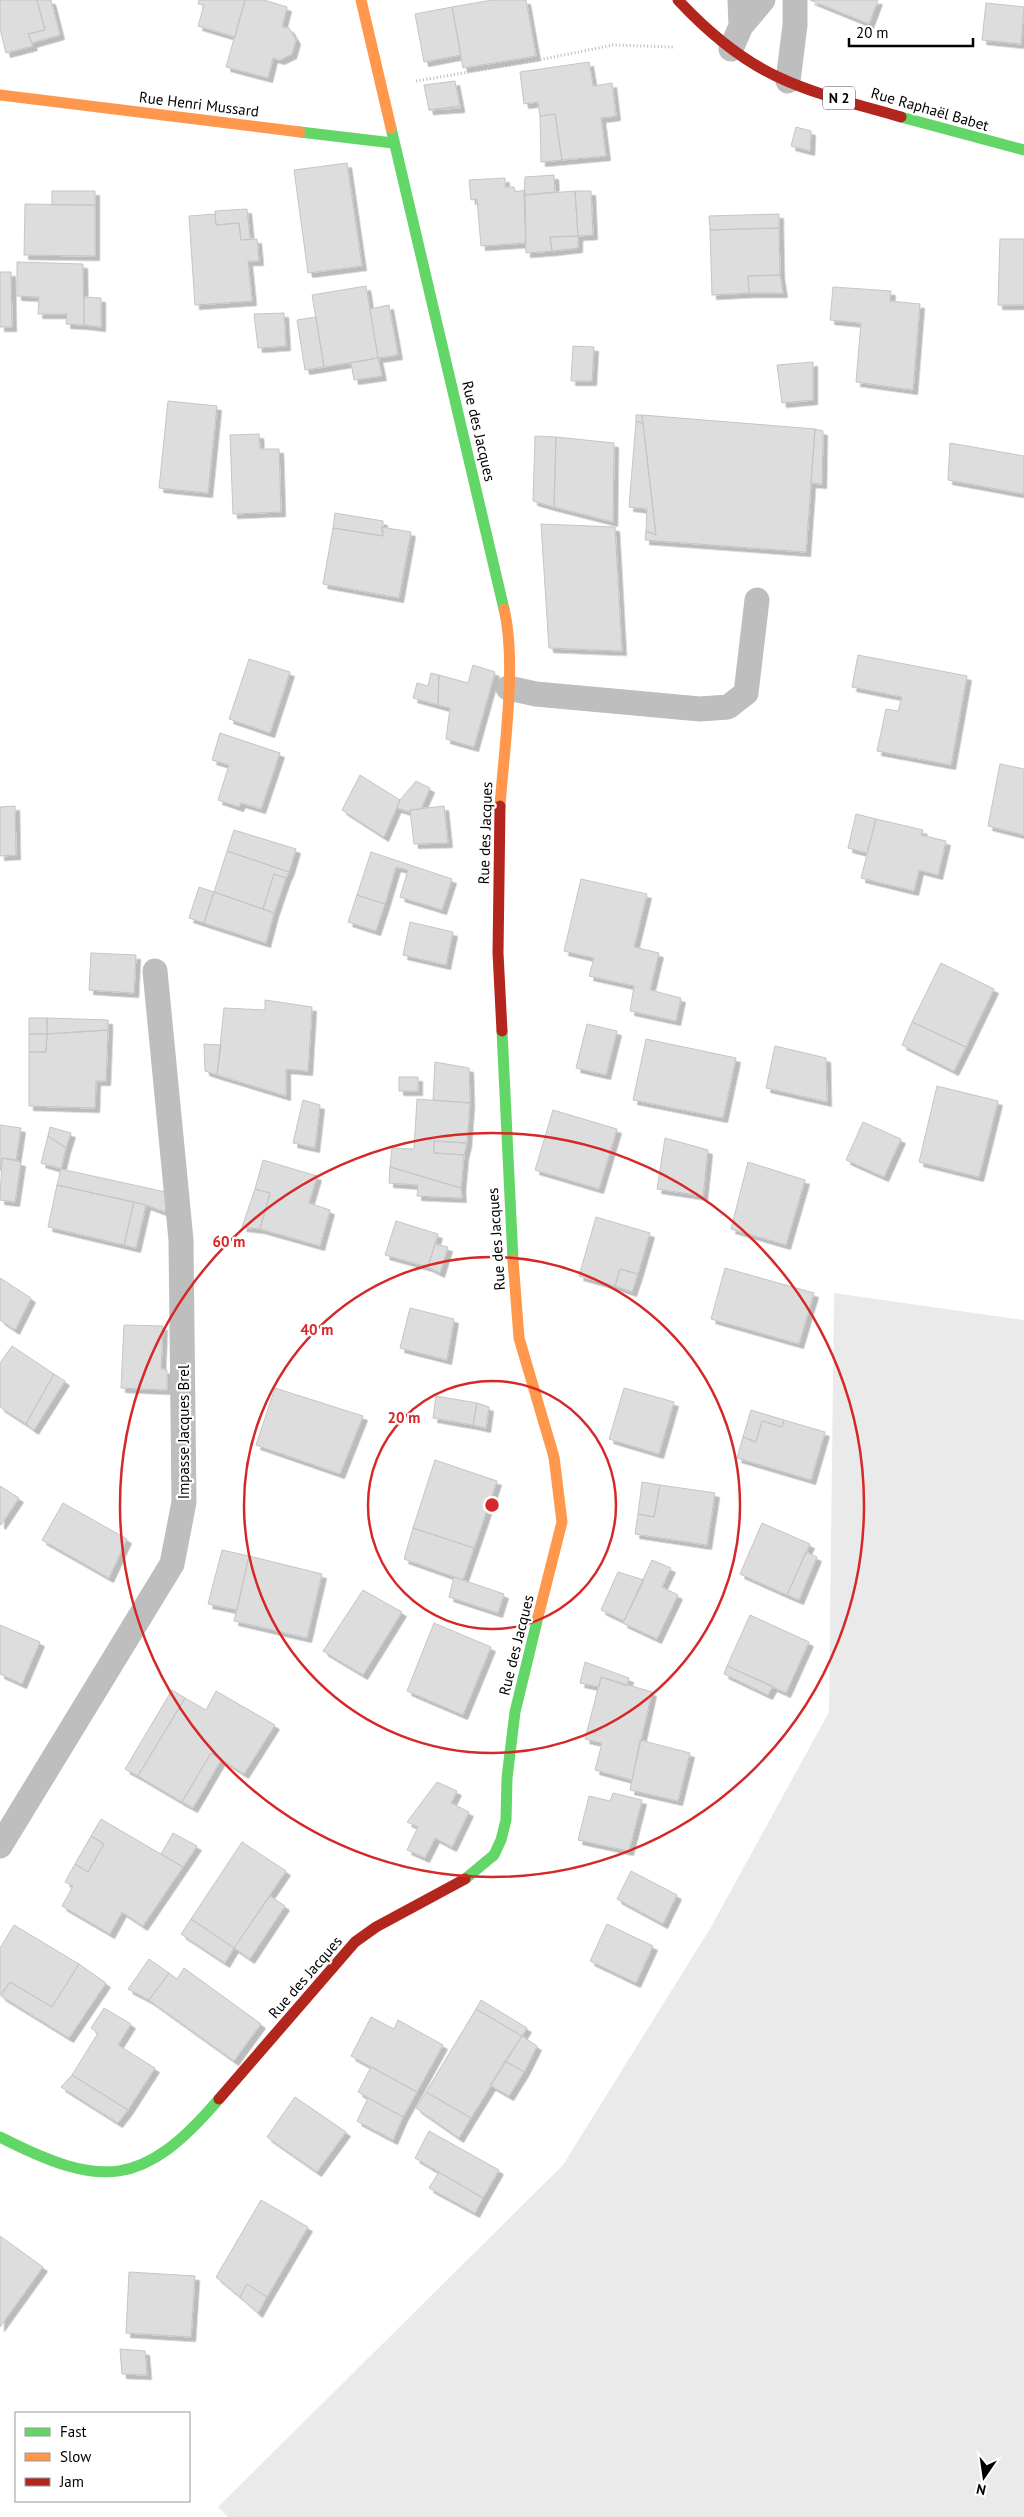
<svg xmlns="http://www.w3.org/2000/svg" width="1024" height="2517" viewBox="0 0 1024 2517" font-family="'PT Sans',sans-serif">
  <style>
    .green { fill: #eaeaea }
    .building { fill: #ddd; stroke: #c5c5c5; filter: url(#shadow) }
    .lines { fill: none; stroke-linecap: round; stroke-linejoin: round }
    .path { stroke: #b8b8b8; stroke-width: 3; stroke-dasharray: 1 2.5; stroke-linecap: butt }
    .lane { stroke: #bebebe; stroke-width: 25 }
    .fast { stroke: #63d668; stroke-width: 11 }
    .slow { stroke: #ff974d; stroke-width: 11 }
    .jam { stroke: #b3261e; stroke-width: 11 }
    .ring { fill: none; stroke: #d62828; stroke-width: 2.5 }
    .labels { text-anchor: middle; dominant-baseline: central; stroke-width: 4.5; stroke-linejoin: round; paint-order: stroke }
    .shield { fill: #fff; stroke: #4c4c4c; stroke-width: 1 }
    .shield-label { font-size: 14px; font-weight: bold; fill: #000 }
    .street-label { font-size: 15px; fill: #000; stroke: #fff }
    .centre { fill: #d62828; stroke: #fff; stroke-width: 2.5 }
    .ring-label { font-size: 15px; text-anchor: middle; font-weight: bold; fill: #d62828; stroke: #fff; stroke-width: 4.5; stroke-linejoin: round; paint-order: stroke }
  </style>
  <defs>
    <filter id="shadow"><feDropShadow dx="4.5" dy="4.5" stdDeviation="0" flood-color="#0004"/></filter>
  </defs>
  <rect width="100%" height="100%" fill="#fff"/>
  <path class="green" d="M834,1293L1024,1320V2517H228L218,2507L563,2165L711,1927L829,1712Z"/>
  <path class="building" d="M0,0H37L45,30L28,34L33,46L6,53L0,29Z
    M37,0H51L60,35L32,43L28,34L45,30Z
    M199,0H245L235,37L198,26L204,5L198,4Z
    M245,0H264L287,7L282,27L289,28L296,40L292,54L280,60L273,58L268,78L226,67Z
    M492,0H526L536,56L463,68L452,7Z
    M810,0H878L869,24Z
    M986,3L1024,7L1021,44L982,40Z
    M452,7L461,55L424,62L415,14Z
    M589,62L593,86L612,83L616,116L601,118L606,156L562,160L555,114L540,116L538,102L524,104L520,72Z
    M455,81L460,106L429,110L424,85Z
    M460,106V108L429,110Z
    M555,114L562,160L541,162L540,116Z
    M796,127L811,131L810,151L791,146Z
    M347,163L362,266L308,273L294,170Z
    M554,175L555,192L524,195L525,177Z
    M505,178V187H514L515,192L525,190L526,243L481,246L477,199L471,200L469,180Z
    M52,191H95V205H52Z
    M575,191H591L593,235L578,236Z
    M575,191L578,236L550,237L552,251L526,253L524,195Z
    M25,204L95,205V256L24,255Z
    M247,209L250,239L241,240L239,223L216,225L215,211Z
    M215,214L216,225L239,223L241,240L257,239L259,261H248L252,301L195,305L189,216Z
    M779,214V228L710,230L709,216Z
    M779,228L780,275L748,276L749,293L712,295L710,230Z
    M578,236V248L552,251L550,237Z
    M1000,239H1024V305H998Z
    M17,262L83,264L84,325L66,324L67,314H38L39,297L17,296Z
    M0,272H11L12,327H0Z
    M780,275L783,293H749L748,276Z
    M366,286L378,358L324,367L312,295Z
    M833,287L891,291L890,301L920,304L913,390L856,382L861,323L830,320Z
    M84,297L101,298V327L84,325Z
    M389,305L398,355L378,358L370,309Z
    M284,313L286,346L258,348L254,314Z
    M316,317L324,367L305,370L297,320Z
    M573,346L594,347L592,381H571Z
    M378,358L382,376L354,380L351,363Z
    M813,362V400L782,403L777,365Z
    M168,401L217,406L208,493L159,488Z
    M636,415H642L643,423L636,421Z
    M642,415L815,429L806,552L645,540L646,531L656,535Z
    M636,421L643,423L656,535L646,531L647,509L629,507Z
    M815,429L823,431L822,484L811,483Z
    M259,434L260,449H279L281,512L233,514L230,435Z
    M535,436L556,437L554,507L533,501Z
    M556,437L614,443L613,522L554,507Z
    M950,443L1024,456V494L948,480Z
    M335,513L383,521V536L333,528Z
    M541,524L615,527L622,651L549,648Z
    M381,527L411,532L399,598L323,584L333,528L383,536Z
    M858,655L967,676L951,765L877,751L886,709L898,711L902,697L852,687Z
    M249,659L290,672L270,733L229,719Z
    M473,665L495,672L474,747L446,739L450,708L438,705L439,675L468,683Z
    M431,673L439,675L438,705L413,698L417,683L428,686Z
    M220,733L280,753L261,809L241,803L239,807L218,800L229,765L212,760Z
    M1000,764L1024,769V835L988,826Z
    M360,775L400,800L384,837L342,810Z
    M416,781L430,788L421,809L410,810V812L397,808L400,800Z
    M15,806L16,855L0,856V807Z
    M444,806L448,843L414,844L410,810Z
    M856,814L876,819L867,853L848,848Z
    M876,819L923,830L921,835L946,841L938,875L919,870L914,891L861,878Z
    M234,830L296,849L289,872L227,851Z
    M227,851L289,872L286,878L274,874L263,909L214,892Z
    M371,852L452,879L442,910L400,897L408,870L396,867L385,904L357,895Z
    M274,874L286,878L274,913L263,909Z
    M581,879L647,894L634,947L659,953L650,990L681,998L676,1021L630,1011L634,986L589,976L594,958L564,951Z
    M199,887L214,892L204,923L189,918Z
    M214,892L274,913L266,943L204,923Z
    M357,895L385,904L376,931L348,922Z
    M410,922L453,932L446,965L403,955Z
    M91,953L136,955L134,993L89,990Z
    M941,963L994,989L966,1047L912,1022Z
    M265,1000L312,1007L308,1071L286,1069V1096L217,1075L224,1008L265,1010Z
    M29,1018H47V1034H29Z
    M47,1018L108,1020V1030L47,1034Z
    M912,1022L966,1047L954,1071L902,1045Z
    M587,1024L617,1031L606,1075L576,1068Z
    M108,1030L106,1081H96L95,1108L29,1106V1052H46L47,1034Z
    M29,1034H47L46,1052H29Z
    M646,1039L736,1058L723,1118L633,1100Z
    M204,1044L221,1045L217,1075L205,1071Z
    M775,1046L826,1058L827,1102L766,1088Z
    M435,1062L469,1068L470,1103L433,1100Z
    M399,1077H418V1091H399Z
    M937,1086L998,1101L979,1177L919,1162Z
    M417,1099L470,1103L467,1143L434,1141V1153L464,1155L461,1188L390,1167L392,1148L414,1149Z
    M303,1100L320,1105L315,1148L293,1143Z
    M553,1110L617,1129L599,1189L535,1170Z
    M863,1122L901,1139L884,1177L846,1160Z
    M0,1125L21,1128L16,1160L2,1158L0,1171Z
    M50,1127L71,1133L66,1148L48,1136Z
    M48,1136L66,1148L61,1169L41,1163Z
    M665,1138L708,1150L703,1196L657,1189Z
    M434,1141L467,1143L464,1155L434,1153Z
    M2,1158L21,1162L15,1202L0,1200Z
    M263,1160L317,1176L309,1203L330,1210L320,1246L260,1229L270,1193L255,1189Z
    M748,1162L805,1180L786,1245L731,1229Z
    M390,1167L461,1188L462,1198L417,1196L418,1185L389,1183Z
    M61,1169L170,1193L165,1212L146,1205L57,1185Z
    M57,1185L134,1202L124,1245L48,1227Z
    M255,1189L270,1193L260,1229L242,1227Z
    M134,1202L146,1205L136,1248L124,1245Z
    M596,1217L650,1233L638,1274L620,1269L615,1286L579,1276Z
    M396,1221L438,1234L428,1267L385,1255Z
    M435,1244L448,1247L440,1273L428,1267Z
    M725,1268L814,1293L799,1344L711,1319Z
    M620,1269L638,1274L632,1292L615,1286Z
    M0,1278L31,1298L15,1330L0,1320Z
    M410,1308L454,1319L447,1360L400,1348Z
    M124,1325L163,1326L161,1369L167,1370V1390L121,1388Z
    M12,1346L54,1374L26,1424L0,1407V1363Z
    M54,1374L65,1381L34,1430L26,1424Z
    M275,1388L363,1416L340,1474L256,1445Z
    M624,1388L674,1402L659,1454L609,1439Z
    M436,1396L477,1403L473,1425L433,1418Z
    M477,1403L489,1407L486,1428L473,1425Z
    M751,1410L784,1420L782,1427L762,1421L756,1442L743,1437Z
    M784,1420L825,1432L811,1480L737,1458L743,1437L756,1442L762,1421L782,1427Z
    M435,1460L497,1481L474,1548L413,1528Z
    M642,1482L660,1485L654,1517L638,1514Z
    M660,1485L715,1493L707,1545L635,1534L638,1514L654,1517Z
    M0,1486L19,1498L1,1525L0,1524Z
    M63,1503L127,1539L109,1578L42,1540Z
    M762,1523L810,1544L787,1595L740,1574Z
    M413,1528L474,1548L463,1580L404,1559Z
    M222,1550L249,1556L237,1610L208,1604Z
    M806,1552L817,1557L799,1600L787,1595Z
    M249,1556L322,1574L307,1638L234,1621Z
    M652,1560L671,1568L662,1587L678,1595L657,1639L623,1623Z
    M618,1572L644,1580L624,1621L601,1610Z
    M454,1577L504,1594L498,1613L449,1597Z
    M363,1590L402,1612L363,1675L323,1651Z
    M750,1615L809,1642L786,1693L727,1666Z
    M434,1623L491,1647L463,1715L407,1691Z
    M0,1625L40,1642L22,1684L0,1674Z
    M585,1662L629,1678L627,1686L601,1677L599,1687L580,1683Z
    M727,1666L773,1686L768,1695L724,1674Z
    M601,1677L652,1692L632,1780L595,1770L602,1743L585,1739Z
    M172,1690L185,1698L138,1776L125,1769Z
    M216,1691L275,1725L244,1774L211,1753L182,1802L138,1776L185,1698L206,1710Z
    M640,1740L690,1753L678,1801L630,1790Z
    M211,1753L221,1760L193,1808L182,1802Z
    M437,1782L457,1791L451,1803L469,1812L452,1847L435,1838L425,1858L407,1850L418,1827L407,1822Z
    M613,1793L642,1800L629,1851L578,1840L589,1796L610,1801Z
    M101,1819L183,1867L143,1926L122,1912L110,1934L62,1906L73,1886L65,1882L75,1864L88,1872L104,1844L91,1836Z
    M173,1833L197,1846L183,1867L161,1854Z
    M91,1836L104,1844L88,1872L75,1864Z
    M242,1842L286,1871L234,1948L191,1919Z
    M631,1871L677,1895L663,1924L617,1899Z
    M270,1896L285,1906L250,1959L234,1948Z
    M191,1919L234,1948L225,1963L181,1934Z
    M607,1924L653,1946L636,1983L590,1961Z
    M14,1925L79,1964L52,2007L10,1982L0,1995V1948Z
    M149,1959L169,1973L149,2000L128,1989Z
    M79,1964L106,1983L69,2038L1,1996L10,1982L52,2007Z
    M184,1968L261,2024L234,2061L149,2000L169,1973L177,1979Z
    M481,2000L527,2028L522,2036L476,2009Z
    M104,2008L131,2024L118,2045L155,2068L128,2110L72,2075L98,2033L91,2028Z
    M476,2009L522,2036L471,2118L426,2092Z
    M371,2017L394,2029L398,2020L443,2045L417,2092L351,2056Z
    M522,2036L537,2046L524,2072L505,2061Z
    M505,2061L524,2072L509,2096L490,2085Z
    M371,2067L417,2092L403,2117L358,2092Z
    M72,2075L128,2110L118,2123L61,2087Z
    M426,2092L471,2118L459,2138L416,2108Z
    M295,2097L346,2132L317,2172L267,2137Z
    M368,2098L403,2117L393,2140L357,2121Z
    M429,2131L499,2170L483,2198L415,2158Z
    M439,2172L483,2198L475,2213L429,2188Z
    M261,2200L308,2227L267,2297L247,2284L240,2297L216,2277Z
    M0,2236L43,2267L0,2327Z
    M129,2272L195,2276L191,2337L126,2333Z
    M247,2284L267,2297L258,2313L240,2297Z
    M120,2349L145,2351L147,2375L122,2374Z"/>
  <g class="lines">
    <path class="path" d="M416,81L534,61L613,45L673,47"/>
    <path class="lane" d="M741,26L763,0
      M731,49L741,26L740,0
      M788,81L795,25V0
      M508,688L536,694L700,709L728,707L746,693L757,600
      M0,1846L172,1564L184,1502L181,1240L155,971"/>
    <path class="fast" d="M901,117L1024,150
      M391,128L504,609
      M300,132L393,143
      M502,1031L513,1260
      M465,1879L494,1855L501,1840L506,1820L507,1778L515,1712L538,1617
      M0,2137C102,2189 143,2188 219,2099"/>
    <path class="slow" d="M361,0L391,128
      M0,95L300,132
      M500,806C504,749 517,663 504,609
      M513,1260L519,1338L554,1457L562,1522L538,1617"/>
    <path class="jam" d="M678,0C706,30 739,59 778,77C816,95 860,105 901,117
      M500,806L498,953L502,1031
      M219,2099L355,1942L376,1927L465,1879"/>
  </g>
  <g class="ring">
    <circle cx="492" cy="1505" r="124"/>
    <circle cx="492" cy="1505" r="248"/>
    <circle cx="492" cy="1505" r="372"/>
  </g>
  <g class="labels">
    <rect class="shield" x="823" y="86.5" width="32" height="23" rx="4"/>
    <g class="shield-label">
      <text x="839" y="98">N 2</text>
    </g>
    <g class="street-label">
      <text transform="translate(199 104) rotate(7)">Rue Henri Mussard</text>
      <text transform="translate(930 109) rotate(16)">Rue Raphaël Babet</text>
      <text transform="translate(479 431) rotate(77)">Rue des Jacques</text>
      <text transform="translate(485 833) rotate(-88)">Rue des Jacques</text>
      <text transform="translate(496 1239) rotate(-94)">Rue des Jacques</text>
      <text transform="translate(183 1432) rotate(-90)">Impasse Jacques Brel</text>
      <text transform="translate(516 1645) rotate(-76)">Rue des Jacques</text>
      <text transform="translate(305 1977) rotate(-49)">Rue des Jacques</text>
    </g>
  </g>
  <circle cx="492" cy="1505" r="8" class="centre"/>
  <g class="ring-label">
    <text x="229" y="1247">60 m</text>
    <text x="317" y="1335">40 m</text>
    <text x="404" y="1423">20 m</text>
  </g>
  <rect x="15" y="2412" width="175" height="90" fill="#ffffff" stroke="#999999"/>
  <rect x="25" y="2428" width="25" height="8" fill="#63d668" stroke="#999999"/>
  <text x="60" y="2437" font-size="15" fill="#000000">Fast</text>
  <rect x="25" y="2453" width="25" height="8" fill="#ff974d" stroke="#999999"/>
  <text x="60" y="2462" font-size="15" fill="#000000">Slow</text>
  <rect x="25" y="2478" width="25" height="8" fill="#b3261e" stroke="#999999"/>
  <text x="60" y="2487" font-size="15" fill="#000000">Jam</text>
  <g transform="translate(984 2477) rotate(193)" stroke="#ffffff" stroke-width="4" paint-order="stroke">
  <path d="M0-4L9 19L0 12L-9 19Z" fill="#000000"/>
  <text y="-8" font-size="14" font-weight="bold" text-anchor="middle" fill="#000000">N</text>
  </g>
  <path d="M849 38v8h124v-8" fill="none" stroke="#000000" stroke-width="2.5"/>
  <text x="856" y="38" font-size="15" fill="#000000" stroke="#ffffff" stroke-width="4" paint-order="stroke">20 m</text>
</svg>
